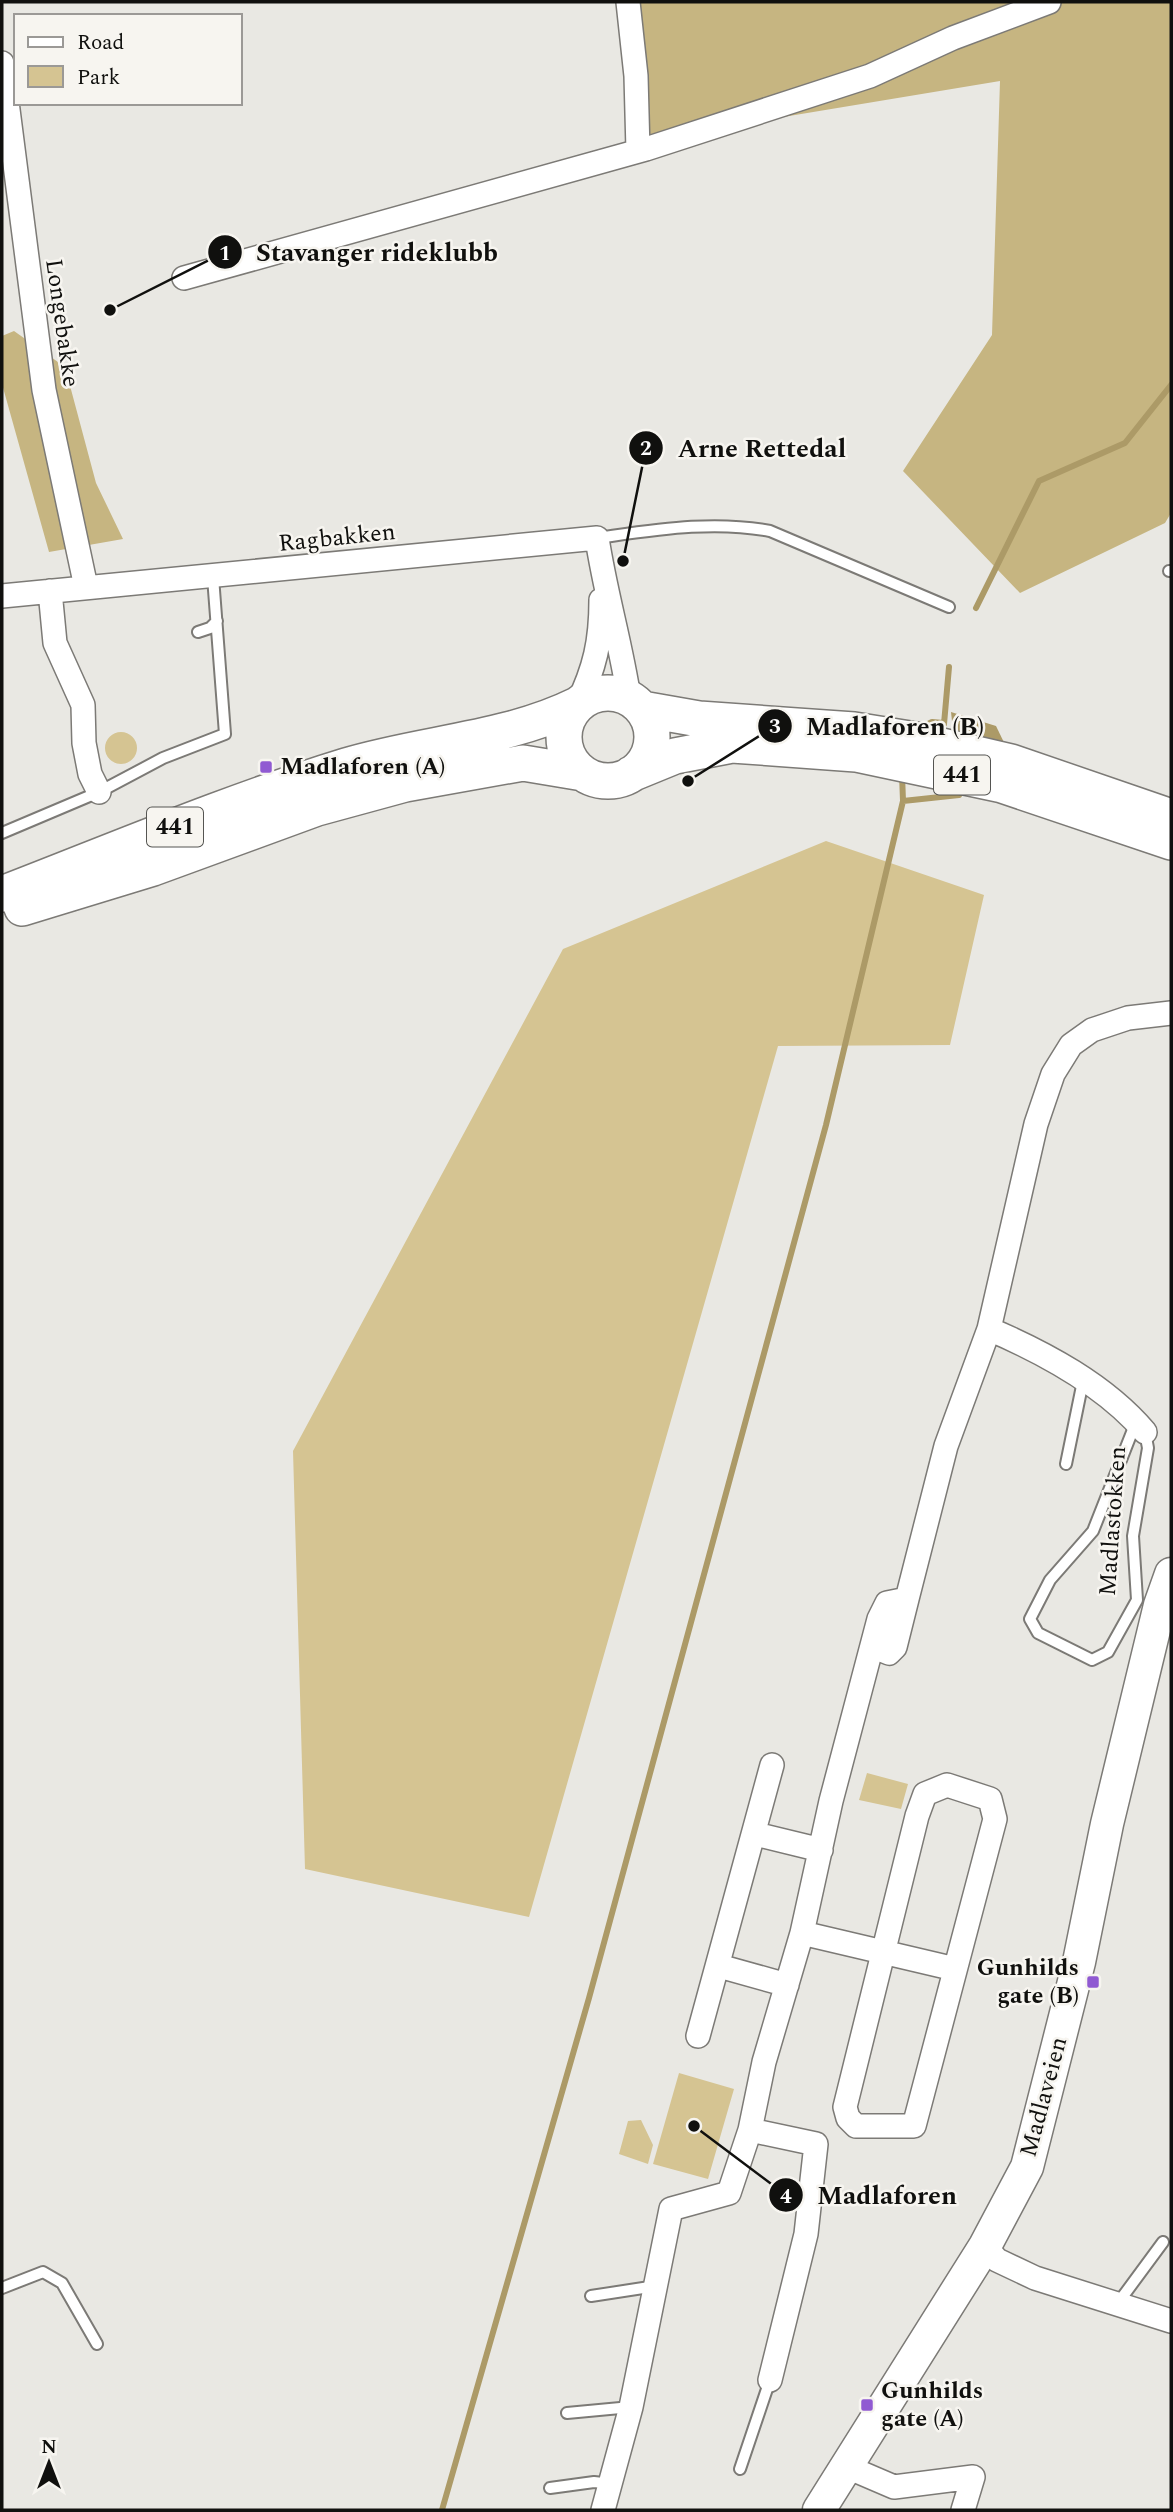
<svg xmlns="http://www.w3.org/2000/svg" width="1173" height="2512" viewBox="0 0 1173 2512" font-family="Spectral,serif">
  <style>
    .green { fill: #d5c492 }
    .forest { fill: #c6b581 }
    .water { fill: #ac9a67 }
    .lines { fill: none; stroke-linecap: round; stroke-linejoin: round }
    .stream { stroke: #ac9a67; stroke-width: 6 }
    .service-casing { stroke: #7c7a76; stroke-width: 14 }
    .minor-casing { stroke: #7c7a76; stroke-width: 26 }
    .secondary-casing { stroke: #7c7a76; stroke-width: 35 }
    .primary-casing { stroke: #7c7a76; stroke-width: 38 }
    .service { stroke: #fff; stroke-width: 10 }
    .minor { stroke: #fff; stroke-width: 23 }
    .secondary { stroke: #fff; stroke-width: 32 }
    .primary { stroke: #fff; stroke-width: 35 }
    .poi-dot { fill: #905ad2; stroke: #f7f5f0; stroke-width: 2.5 }
    .labels { text-anchor: middle; dominant-baseline: central; stroke-width: 5; stroke-linejoin: round; paint-order: stroke }
    .shield { fill: #f7f5f0; stroke: #555552; stroke-width: 2 }
    .shield-label { font-size: 23px; font-weight: bold; fill: #10100e }
    .street-label { font-size: 24px; fill: #10100e; stroke: #f7f5f0 }
    .poi-label { font-size: 24px; font-weight: bold; fill: #10100e; stroke: #f7f5f0; text-anchor: start }
    .leader { fill: none; stroke: #10100e; stroke-width: 2.5 }
    .callout-dot { fill: #10100e; stroke: #f7f5f0; stroke-width: 2.5 }
    .mark-label { font-size: 21px; text-anchor: middle; font-weight: bold; fill: #fff }
    .callout-label { font-size: 26px; text-anchor: middle; font-weight: bold; fill: #10100e; stroke: #f7f5f0; stroke-width: 5; stroke-linejoin: round; paint-order: stroke }
  </style>
  <rect width="100%" height="100%" fill="#e9e8e3"/>
  <path class="green" d="M105 748a16 16 0 1 1 32 0a16 16 0 1 1-32 0Z
    M826,841L984,895L950,1045L778,1046L529,1917L305,1869L293,1451L563,949Z
    M867,1773L908,1784L901,1809L859,1800Z
    M679,2073L734,2089L708,2179L653,2164Z
    M641,2120L653,2145L648,2164L619,2154L628,2121Z"/>
  <path class="forest" d="M640,2H1171V513L1165,523L1020,593L903,471L992,335L1000,81L650,139Z
    M14,331L65,367L96,483L123,539L49,552L2,384V336Z"/>
  <path class="water" d="M951,712L996,726L1013,761L958,775Z"/>
  <g class="lines">
    <path class="stream" d="M976,608L1039,481L1125,443L1171,385
      M944,724L949,667
      M922,727L932,722L943,723
      M903,801L959,795L957,786
      M442,2510L589,1998L826,1125L903,801L902,774"/>
    <g class="service-casing">
      <path id="service" d="M597,538C655,530 712,520 770,531L949,607
        M1169,571H1171
        M198,632L210,628L217,621
        M2,833L99,792L163,758L225,734L213,577
        M1136,1422L1093,1531L1050,1580L1030,1619L1038,1633L1092,1660L1108,1652L1137,1600L1133,1536L1148,1448L1145,1432
        M1066,1464L1083,1381
        M2,2288L43,2272L62,2283L97,2344
        M591,2296L656,2286
        M1118,2303L1163,2242
        M567,2413L631,2407
        M740,2469L770,2380
        M550,2488L594,2482L612,2484"/>
    </g>
    <g class="minor-casing">
      <path id="minor" d="M628,2L636,76L638,151
        M2,63L44,390L86,587
        M184,278L646,149L870,76L953,38L1049,2
        M50,591L55,643L83,705L84,743L90,774L99,792
        M2,596L597,538C605,592 621,644 629,698
        M577,705C595,668 601,641 601,600
        M989,1329C1045,1353 1105,1385 1145,1432
        M872,1646L889,1653L895,1647L907,1599
        M947,1785L990,1799L995,1819L914,2126H856L848,2118L845,2107L917,1816L925,1794Z
        M755,1834L821,1850
        M802,1933L955,1969
        M719,1966L787,1985
        M698,2036L772,1765
        M750,2130L816,2144L806,2234L770,2380
        M985,2246L997,2260L1035,2278L1171,2321
        M845,2466L894,2487L973,2477L963,2510
        M603,2510L631,2407L671,2209L729,2193L750,2130L764,2062L802,1933L831,1801L879,1619L887,1603L907,1599L946,1446L989,1329L1036,1124L1053,1074L1071,1045L1092,1030L1128,1018L1171,1013"/>
    </g>
    <g class="secondary-casing">
      <path id="secondary" d="M819,2510L985,2246L1027,2167L1079,1962L1107,1824L1160,1605L1171,1574"/>
    </g>
    <g class="primary-casing">
      <path id="primary" d="M564 737a44 44 0 1 1 88 0a44 44 0 1 1-88 0Z
        M642,709L699,719L854,730L916,740L1011,762L1171,817
        M631,774L675,756L732,745L856,754L1002,785L1171,842
        M2,894C116,850 229,802 346,766C422,743 506,740 577,705
        M22,908L153,868L317,808L405,784L523,763L583,773"/>
    </g>
    <use href="#service" class="service"/>
    <use href="#minor" class="minor"/>
    <use href="#secondary" class="secondary"/>
    <use href="#primary" class="primary"/>
  </g>
  <g class="poi-dot">
    <rect x="259" y="760" width="14" height="14" rx="3.5"/>
    <rect x="1086" y="1975" width="14" height="14" rx="3.5"/>
    <rect x="860" y="2398" width="14" height="14" rx="3.5"/>
  </g>
  <g class="labels">
    <g class="shield">
      <rect x="934" y="755.5" width="56" height="39" rx="5"/>
      <rect x="147" y="807.5" width="56" height="39" rx="5"/>
    </g>
    <g class="shield-label">
      <text x="962" y="775">441</text>
      <text x="175" y="827">441</text>
    </g>
    <g class="street-label">
      <text transform="translate(62 323) rotate(82)">Longebakke</text>
      <text transform="translate(337 538) rotate(-6)">Ragbakken</text>
      <text transform="translate(1113 1521) rotate(-86)">Madlastokken</text>
      <text transform="translate(1044 2097) rotate(-75)">Madlaveien</text>
    </g>
    <g class="poi-label">
      <text x="280" y="767">Madlaforen (A)</text>
      <text x="1079" y="1968" text-anchor="end">Gunhilds<tspan x="1079" dy="28">gate (B)</tspan></text>
      <text x="881" y="2391">Gunhilds<tspan x="881" dy="28">gate (A)</tspan></text>
    </g>
  </g>
  <path class="leader" d="M110 310L225 252M623 561L646 448M688 781L775 726M694 2126L786 2195"/>
  <g class="callout-dot">
    <circle cx="110" cy="310" r="7"/>
    <circle cx="623" cy="561" r="7"/>
    <circle cx="688" cy="781" r="7"/>
    <circle cx="694" cy="2126" r="7"/>
    <circle cx="225" cy="252" r="18"/>
    <circle cx="646" cy="448" r="18"/>
    <circle cx="775" cy="726" r="18"/>
    <circle cx="786" cy="2195" r="18"/>
  </g>
  <g class="mark-label">
    <text x="225" y="260">1</text>
    <text x="646" y="455">2</text>
    <text x="775" y="733">3</text>
    <text x="786" y="2203">4</text>
  </g>
  <g class="callout-label">
    <text x="377" y="261">Stavanger rideklubb</text>
    <text x="762" y="457">Arne Rettedal</text>
    <text x="895" y="735">Madlaforen (B)</text>
    <text x="887" y="2204">Madlaforen</text>
  </g>
  <rect width="1173" height="2512" fill="none" stroke="#10100e" stroke-width="7"/>
  <rect x="14" y="14" width="228" height="91" fill="#f7f5f0" stroke="#9b9996" stroke-width="2"/>
  <rect x="28" y="37" width="35" height="10" fill="#ffffff" stroke="#9b9996" stroke-width="2"/>
  <text x="77" y="49" font-size="21" fill="#10100e">Road</text>
  <rect x="28" y="66" width="35" height="21" fill="#d5c492" stroke="#9b9996" stroke-width="2"/>
  <text x="77" y="84" font-size="21" fill="#10100e">Park</text>
  <g transform="translate(49 2463)" stroke="#f7f5f0" stroke-width="5" paint-order="stroke">
  <path d="M0-5L12 26L0 18L-12 26Z" fill="#10100e"/>
  <text y="-10" font-size="19" font-weight="bold" text-anchor="middle" fill="#10100e">N</text>
  </g>
</svg>
